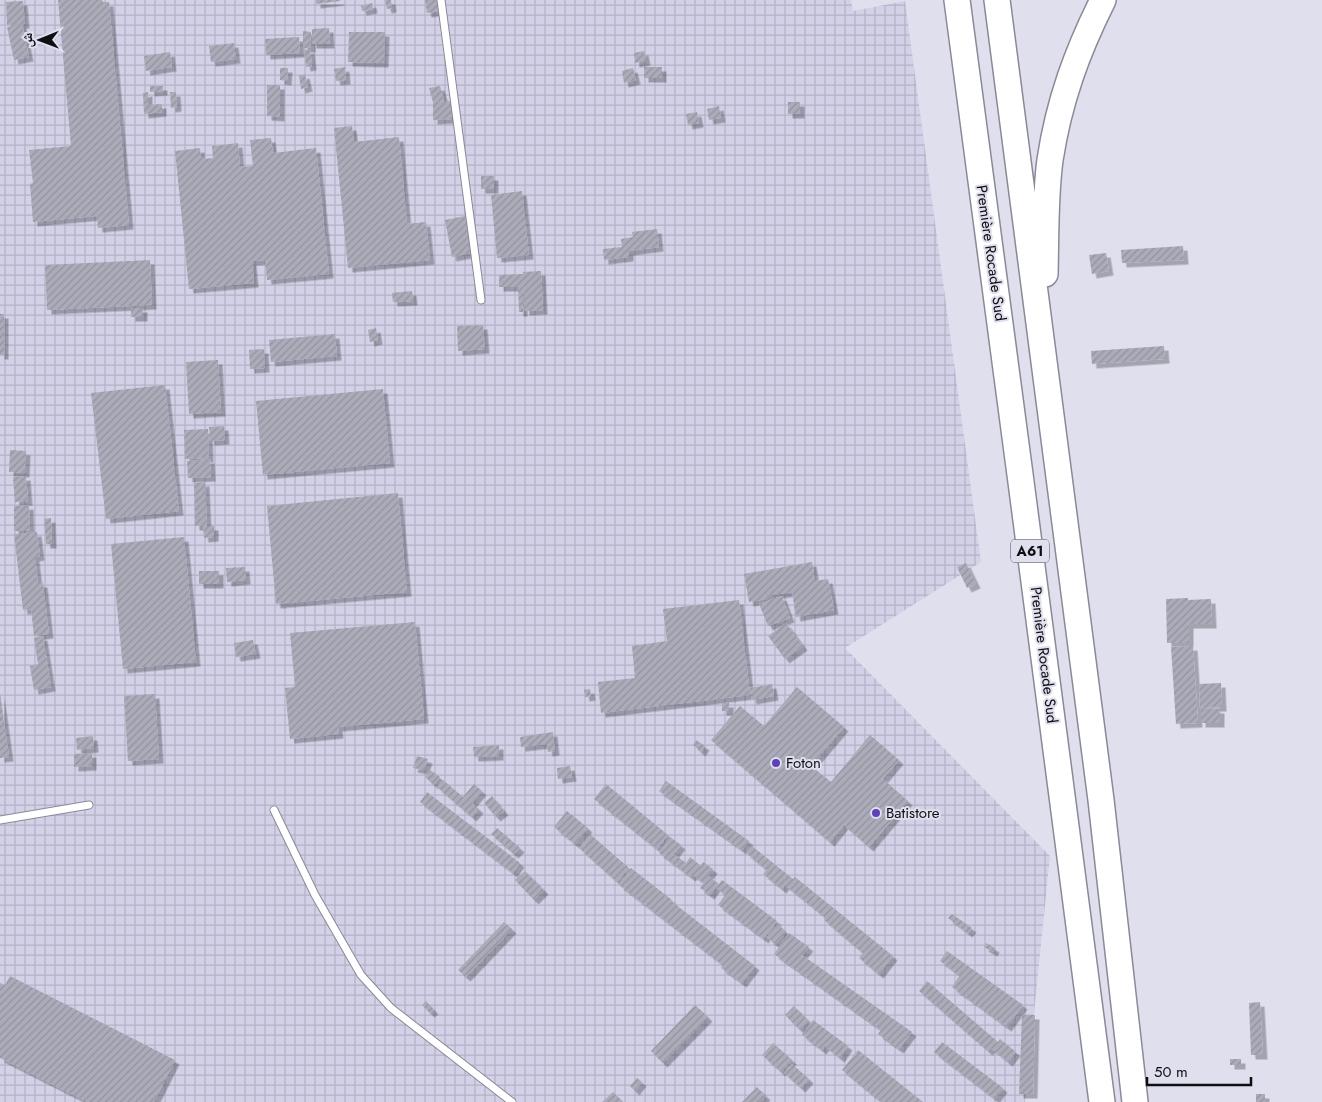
<svg xmlns="http://www.w3.org/2000/svg" width="1322" height="1102" viewBox="0 0 1322 1102" font-family="Jost,'Noto Naskh Arabic',sans-serif">
  <style>
    .industrial { fill: url(#industrial-grid) }
    .building { fill: url(#building-hatch); filter: url(#shadow) }
    .lines { fill: none; stroke-linecap: round; stroke-linejoin: round }
    .lane-casing { stroke: #8a8997; stroke-width: 9 }
    .highway-casing { stroke: #8a8997; stroke-width: 28 }
    .lane { stroke: #fff; stroke-width: 7 }
    .highway { stroke: #fff; stroke-width: 25 }
    .poi-dot { fill: #5e40b8; stroke: #e0dfee; stroke-width: 2 }
    .labels { text-anchor: middle; dominant-baseline: central; stroke-width: 4; stroke-linejoin: round; paint-order: stroke }
    .shield { fill: #e0dfee; stroke: #4d4d55; stroke-width: 1 }
    .shield-label { font-size: 14px; font-weight: bold; fill: #0e0e13 }
    .street-label { font-size: 15px; fill: #0e0e13; stroke: #e0dfee }
    .poi-label { font-size: 15px; fill: #0e0e13; stroke: #e0dfee; text-anchor: start }
  </style>
  <defs>
    <pattern id="industrial-grid" width="8" height="8" patternUnits="userSpaceOnUse" patternTransform="scale(1.25)"><rect width="8" height="8" fill="#d3d1e7"/><path d="M0 4h8M4 0v8" fill="none" stroke="#b4b2c5"/></pattern>
    <pattern id="building-hatch" width="6" height="6" patternUnits="userSpaceOnUse" patternTransform="scale(1.25)"><rect width="6" height="6" fill="#acabb9"/><path d="M-1 1l2-2M0 6l6-6M5 7l2-2" fill="none" stroke="#93929e"/></pattern>
    <filter id="shadow"><feDropShadow dx="4.5" dy="4.5" stdDeviation="0" flood-color="#0004"/></filter>
  </defs>
  <rect width="100%" height="100%" fill="#e0dfee"/>
  <path class="industrial" d="M0,0H851L853,11L905,1L981,562L845,648L1050,856L1025,1102H0Z"/>
  <path class="building" d="M58,0H102L103,2H109L129,225L98,228L97,216L33,222L30,184L33,183L29,150L71,146Z
    M316,0H340V1L316,4Z
    M385,0H391L392,8L387,9Z
    M425,0H439L440,11L427,13Z
    M23,1L25,24L7,25L6,2Z
    M372,3L373,9L362,11L361,6Z
    M22,24L29,57L14,60L7,27Z
    M329,28L330,44H312V29Z
    M303,31L311,32V48H303Z
    M349,32H385L384,63L348,62Z
    M299,37L300,53L266,55L265,39Z
    M234,43L236,59L211,62L209,46Z
    M310,49L312,66L306,67L304,50Z
    M644,51L646,61L635,63L634,53Z
    M170,52L172,67L146,71L144,56Z
    M345,67L346,80L336,81L334,69Z
    M644,67H662V78H644Z
    M280,68H288L287,81L280,80Z
    M633,68L636,80L624,83L622,71Z
    M305,74L308,87L301,89L299,76Z
    M267,85H280V117L267,116Z
    M150,86H163V91L150,92Z
    M440,86L444,100L435,102L451,101L452,119L433,120V102L429,88Z
    M148,92V105L162,104V112L144,114L143,93Z
    M170,92H176L177,107L171,108Z
    M788,102H800V114H788Z
    M719,106L721,118L709,120L707,109Z
    M697,112L699,123L688,125L686,114Z
    M352,126L354,142L399,137L407,224L426,222L430,260L348,268L334,128Z
    M271,138L273,153L316,148L329,274L267,280L265,260L252,261L254,283L189,289L175,151L200,148L201,159L213,158L212,146L238,143L240,167L253,166L250,140Z
    M481,176H494V189H481Z
    M522,191L529,255L497,258L491,195Z
    M465,216L472,253L452,257L445,220Z
    M657,229L659,247L629,251V257L604,260L603,249L622,247L621,239L633,237L632,232Z
    M1183,246L1184,260L1122,263L1121,250Z
    M1106,253L1109,271L1092,274L1089,255Z
    M150,260L152,305L47,310L45,265Z
    M541,271L543,310L525,311L523,279V312H519L518,287H499V275L523,274V272Z
    M412,291L413,301L393,302L392,293Z
    M131,308H143V317H131Z
    M0,314H4V355H0Z
    M483,325L485,349L458,351L457,326Z
    M376,328L378,340L370,342L368,330Z
    M335,334L337,356L271,362L269,340Z
    M1164,346L1165,359L1092,364L1091,351Z
    M264,349L265,368L250,369L249,350Z
    M218,360L221,412L189,414L186,362Z
    M165,385L179,511L106,519L91,393Z
    M383,389L390,463L263,475L256,401Z
    M224,426L225,440L210,441L209,427Z
    M208,429L209,458L185,459L184,430Z
    M10,450L26,451L25,473L9,472Z
    M210,459L211,477L188,478L187,461Z
    M26,476L28,501L15,502L13,477Z
    M205,482L207,526H214V537L204,538L203,526H195L194,483Z
    M398,493L407,592L276,604L267,506Z
    M29,505L30,531H14V506Z
    M51,518L52,544H46L44,519Z
    M37,532L40,556L35,557L38,583H43L49,634L34,636L31,609L23,610L14,534Z
    M184,537L196,662L123,669L111,544Z
    M812,562L815,581L828,579L834,610L796,617L792,592L766,596L767,599L749,602L744,574Z
    M966,563L976,584L967,588L957,567Z
    M245,567L246,580L227,582L226,568Z
    M199,571H219V584H199Z
    M782,596L790,618L768,626L759,604Z
    M1188,598V600L1211,599L1212,624H1189V643H1167L1166,599Z
    M739,600L750,695L601,713L598,682L635,678L632,646L667,641L663,609Z
    M415,622L424,719L338,727L339,734L290,739L285,688L295,687L290,633Z
    M786,623L803,646L785,659L768,636Z
    M43,636L51,687L34,690L30,666L38,664L34,638Z
    M253,640L256,654L236,657L234,643Z
    M1193,646L1198,723L1176,724L1171,647Z
    M1221,683L1222,707L1200,708L1199,684Z
    M772,684L774,696L752,700L750,688Z
    M797,687L844,727L811,766L831,782L870,735L899,760L883,779L908,801L869,847L844,825L830,842L711,740L740,706L764,726Z
    M590,689L591,696L585,697L584,690Z
    M0,693L9,757L0,758Z
    M155,694L159,759L128,761L124,696Z
    M722,703H729V711H722Z
    M1201,708L1220,709V723H1201Z
    M553,732L555,751L548,752L547,744L521,747L520,737Z
    M93,736L94,748L77,750L76,738Z
    M696,740L705,746L701,752L693,745Z
    M499,745V756L474,757L473,747Z
    M92,753V766L74,767V754Z
    M417,756L428,759L424,770L413,768Z
    M570,766L572,777L558,779L557,768Z
    M430,770L440,777L434,785L425,777Z
    M443,780L463,797L474,784L482,791L472,803L479,809L472,817L437,787Z
    M666,781L749,841L742,850L659,791Z
    M606,784L668,835L657,849L594,799Z
    M427,792L520,863L513,873L420,802Z
    M492,796L504,811L496,817L484,803Z
    M567,811L588,828L575,844L554,827Z
    M497,828L520,848L514,854L491,834Z
    M591,835L629,868L617,882L579,848Z
    M670,837L681,845L674,854L686,863L690,857L701,866L703,862L713,869L708,876L719,884L722,880L777,921L764,939L718,905L725,895L716,887L710,895L700,888L704,883L693,875L691,877L659,853Z
    M752,846L793,879L795,877L893,956L879,974L859,958L863,953L824,920L826,918L785,885L782,889L763,874L767,870L746,853Z
    M631,868L672,900L671,901L755,966L742,983L721,968L723,965L619,885Z
    M525,871L544,890L534,900L515,880Z
    M952,914L972,928L968,933L948,918Z
    M504,922L512,929L466,977L458,970Z
    M778,924L786,932L775,944L767,937Z
    M789,933L809,947L802,955L912,1032L899,1049L878,1034L881,1030L774,954Z
    M986,943L995,948L993,952L984,947Z
    M947,951L1023,1005L1007,1027L952,987L960,975L940,961Z
    M10,976L175,1060L154,1102H87L0,1058V983L5,985Z
    M927,981L998,1042L1000,1039L1016,1052L1008,1062L991,1048L988,1051L919,991Z
    M426,1001L434,1010L430,1013L422,1005Z
    M1260,1002L1263,1055H1251L1249,1003Z
    M695,1005L708,1017L663,1063L651,1051Z
    M794,1006L809,1021L800,1030L785,1015Z
    M1022,1015H1035L1033,1094H1019Z
    M813,1020L848,1046L840,1058L825,1046L822,1050L802,1035Z
    M942,1042L1003,1088L995,1099L934,1052Z
    M773,1043L792,1060L781,1072L762,1055Z
    M858,1050L923,1102H881L842,1070Z
    M1230,1059H1241V1065H1230Z
    M792,1064L809,1079L801,1088L784,1073Z
    M637,1078L642,1082L635,1091L630,1086Z
    M757,1087L766,1096L759,1102H742Z
    M613,1092L623,1102H602Z
    M1256,1094H1265V1102H1256Z"/>
  <g class="lines">
    <g class="lane-casing">
      <path id="lane" d="M441,0L481,300
        M274,810L315,895L361,975L391,1008L512,1102
        M0,820L89,805"/>
    </g>
    <g class="highway-casing">
      <path id="highway" d="M957,0L1021,482L1102,1102
        M997,0L1101,800L1135,1102
        M1045,274C1046,236 1045,197 1050,160C1059,101 1077,52 1103,0"/>
    </g>
    <use href="#lane" class="lane"/>
    <use href="#highway" class="highway"/>
  </g>
  <g class="poi-dot">
    <circle cx="776" cy="763" r="5"/>
    <circle cx="876" cy="813" r="5"/>
  </g>
  <g class="labels">
    <rect class="shield" x="1011" y="539.5" width="38" height="23" rx="4"/>
    <g class="shield-label">
      <text x="1030" y="551">A61</text>
    </g>
    <g class="street-label">
      <text transform="translate(991 253) rotate(82)">Première Rocade Sud</text>
      <text transform="translate(1044 655) rotate(83)">Première Rocade Sud</text>
    </g>
    <g class="poi-label">
      <text x="786" y="763">Foton</text>
      <text x="886" y="813">Batistore</text>
    </g>
  </g>
  <g transform="translate(40 40) rotate(269)" stroke="#e0dfee" stroke-width="4" paint-order="stroke">
  <path d="M0-4L9 19L0 12L-9 19Z" fill="#0e0e13"/>
  <text y="-8" font-size="14" font-weight="bold" text-anchor="middle" fill="#0e0e13">ش</text>
  </g>
  <path d="M1147 1077v8h104v-8" fill="none" stroke="#0e0e13" stroke-width="2.5"/>
  <text x="1154" y="1077" font-size="15" fill="#0e0e13" stroke="#e0dfee" stroke-width="4" paint-order="stroke">50 m</text>
</svg>
